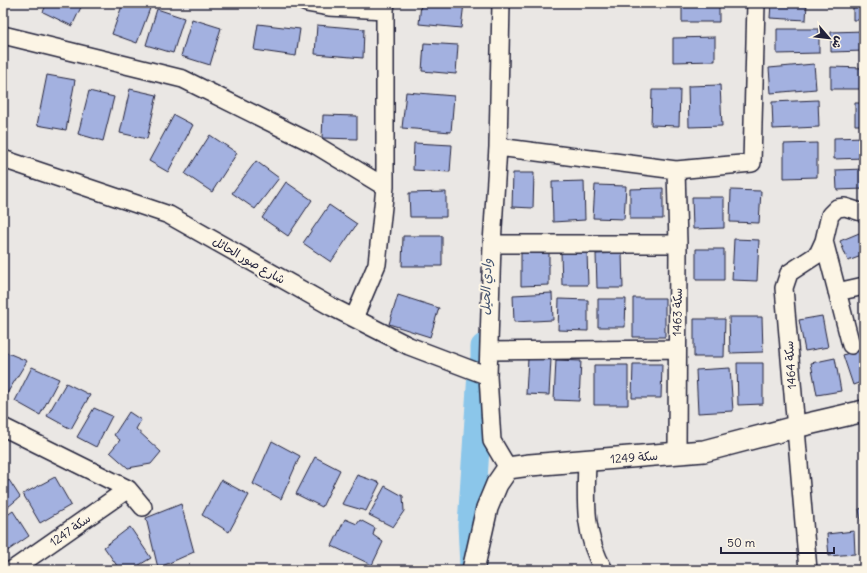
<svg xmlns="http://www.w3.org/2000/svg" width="867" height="573" viewBox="0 0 867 573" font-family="Delius,'Playpen Sans Arabic',sans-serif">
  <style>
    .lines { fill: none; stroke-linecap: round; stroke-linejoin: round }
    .river { stroke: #8bc6ea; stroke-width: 27 }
    .building { fill: #a3b1e0; stroke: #22223b }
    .minor-casing { stroke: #22223b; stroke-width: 20 }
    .tertiary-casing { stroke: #22223b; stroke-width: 24 }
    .minor { stroke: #fcf5e5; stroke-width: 17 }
    .tertiary { stroke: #fcf5e5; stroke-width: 21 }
    .labels { text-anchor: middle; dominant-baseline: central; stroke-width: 4; stroke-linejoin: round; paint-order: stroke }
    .street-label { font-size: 12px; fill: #22223b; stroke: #fcf5e5 }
    .water-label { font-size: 13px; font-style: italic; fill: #425370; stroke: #fcf5e5 }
  </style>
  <rect width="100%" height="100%" fill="#eae7e4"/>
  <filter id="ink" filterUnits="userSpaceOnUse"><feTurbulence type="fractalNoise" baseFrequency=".025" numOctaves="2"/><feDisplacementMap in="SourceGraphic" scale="8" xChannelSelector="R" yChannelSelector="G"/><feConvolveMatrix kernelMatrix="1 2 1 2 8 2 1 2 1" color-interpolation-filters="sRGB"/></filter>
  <g filter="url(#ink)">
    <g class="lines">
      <path class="river" d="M473,566L471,525L481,373L484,358V347"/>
    </g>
    <path class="building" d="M47,3H83L72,26L43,12Z
      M123,3H152L137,43L112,34Z
      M421,3H464L461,28L419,24Z
      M682,3H719V22H682Z
      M771,3H807L806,20L770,18Z
      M853,3H864V20H853Z
      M157,9L184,18L173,53L146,45Z
      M192,19L221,28L210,65L181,56Z
      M258,24L300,29L296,56L254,50Z
      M317,25L364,29L363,58L315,54Z
      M777,29H819V53L777,54Z
      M864,31V51L831,52V32Z
      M715,37V61L673,62V38Z
      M424,43L458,45L456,74L422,71Z
      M814,64L816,89L771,93L769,68Z
      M831,67L864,68V89H831Z
      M47,75L75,80L66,130L37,125Z
      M720,85L722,126L689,127L688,86Z
      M130,89L157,95L147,139L120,133Z
      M652,90H680L679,126L651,125Z
      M89,91L114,97L103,141L78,134Z
      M406,92L454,96L451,132L402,128Z
      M818,100L819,127L773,129L772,102Z
      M855,103H864V125H855Z
      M174,115L193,125L168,172L149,161Z
      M323,115L357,116V139L322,138Z
      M210,135L237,153L212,192L185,174Z
      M864,137V158L834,159V138Z
      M414,143L452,145L450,172L413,170Z
      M817,143V177L784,178V144Z
      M256,161L279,178L255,209L232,193Z
      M864,169V189L837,190L836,170Z
      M513,173H534L533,208L512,207Z
      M584,181L585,220L553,222L552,182Z
      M286,182L312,200L288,236L262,218Z
      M595,185L626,186L624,219L593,218Z
      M663,188V219H630V189Z
      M731,190L761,191L759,223L730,222Z
      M446,192V217H410L409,193Z
      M692,197H724V228L693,229Z
      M329,205L357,224L331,262L303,243Z
      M864,231V255L848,261L840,241Z
      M403,236H442V266H402Z
      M734,239L759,240L757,281L732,280Z
      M549,248V285L521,286V249Z
      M696,249H724V280H696Z
      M587,252L588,285H562L561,253Z
      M622,253L623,288H597L596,254Z
      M552,293L553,320L514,322L513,295Z
      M398,295L439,308L430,337L389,324Z
      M633,298H665V337H633Z
      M559,299L588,300V331L558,330Z
      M598,299H626L625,327H598Z
      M822,316L828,347L805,351L799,320Z
      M729,317H762L763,352L730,353Z
      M694,319H725L724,357H694Z
      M864,348V381L853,385L843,355Z
      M3,351L27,361L6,395L3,392Z
      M528,358L551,359L549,395L526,394Z
      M835,358L841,391L817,395L811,363Z
      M556,360L581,361L579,401L554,400Z
      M737,363H763V404L738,405Z
      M633,364H662L661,398H632Z
      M594,365H628V405H594Z
      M32,367L59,379L40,415L15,401Z
      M730,368L733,411L698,413L696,370Z
      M66,383L90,395L71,429L47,416Z
      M94,408L112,416L96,447L77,437Z
      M129,412L141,420L136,429L161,452L151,464L128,468L110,452L120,440L114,435Z
      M272,441L300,456L281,499L253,484Z
      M315,457L340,470L322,507L296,494Z
      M357,475L380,483L366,511L342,504Z
      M55,477L71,505L40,523L23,494Z
      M9,480L20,497L8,507L4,501L3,502V485Z
      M221,480L249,495L229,532L202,515Z
      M385,486L403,496L404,511L393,527L369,515Z
      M181,504L194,552L158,568L146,518Z
      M864,508V539L859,509Z
      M13,511L29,536L3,554V518Z
      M345,519L357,524L360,520L375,528L373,535L383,542L372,565L332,546Z
      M130,527L151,558L131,570H120L104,547Z
      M854,531L855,554L829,556L827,534Z
      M864,566V570H823V569Z"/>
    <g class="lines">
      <g class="minor-casing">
        <path id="minor" d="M306,3L329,7L385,10
          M501,3L498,147L492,244L488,376L492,441L508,468
          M3,35L183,79L314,144L385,187
          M498,147L676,170L752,163L756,3
          M3,159L169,215L332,307L409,346L488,376
          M676,170L678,244L677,454
          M824,241L851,345
          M492,244H678
          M837,292L864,286
          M354,318L377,264L385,187V10L386,3
          M489,351L677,349
          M3,427L128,489L143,507
          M587,460C586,499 583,535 604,570
          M12,570L128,489
          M808,570L784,288L789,273L818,254L824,241L830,215L837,208L845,207L864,213"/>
      </g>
      <g class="tertiary-casing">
        <path id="tertiary" d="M473,570L487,508L497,484L508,468L530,465L704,451L795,427L864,411"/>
      </g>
      <use href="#minor" class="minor"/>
      <use href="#tertiary" class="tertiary"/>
    </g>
  </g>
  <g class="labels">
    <g class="street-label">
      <text transform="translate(249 260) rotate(30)">شارع صور الحائل</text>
      <text transform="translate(677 312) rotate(-89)">سكة 1463</text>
      <text transform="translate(790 365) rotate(-94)">سكة 1464</text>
      <text transform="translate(634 457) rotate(-4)">سكة 1249</text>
      <text transform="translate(70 530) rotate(-35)">سكة 1247</text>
    </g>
    <g class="water-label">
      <text transform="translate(486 287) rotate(-88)">وادي الحيل</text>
    </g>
  </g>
  <rect width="867" height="573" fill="none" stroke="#fcf5e5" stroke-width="16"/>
  <rect x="8" y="8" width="851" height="557" fill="none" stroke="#22223b" stroke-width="1.5" filter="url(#ink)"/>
  <g transform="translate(829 38) rotate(118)" stroke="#fcf5e5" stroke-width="3" paint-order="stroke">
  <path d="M0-3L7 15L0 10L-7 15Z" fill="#22223b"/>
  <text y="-6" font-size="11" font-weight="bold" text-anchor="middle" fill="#22223b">ش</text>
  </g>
  <path d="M721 547v6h113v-6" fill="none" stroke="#22223b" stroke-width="2"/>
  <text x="727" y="547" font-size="12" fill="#22223b" stroke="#fcf5e5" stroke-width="3" paint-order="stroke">50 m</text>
</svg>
